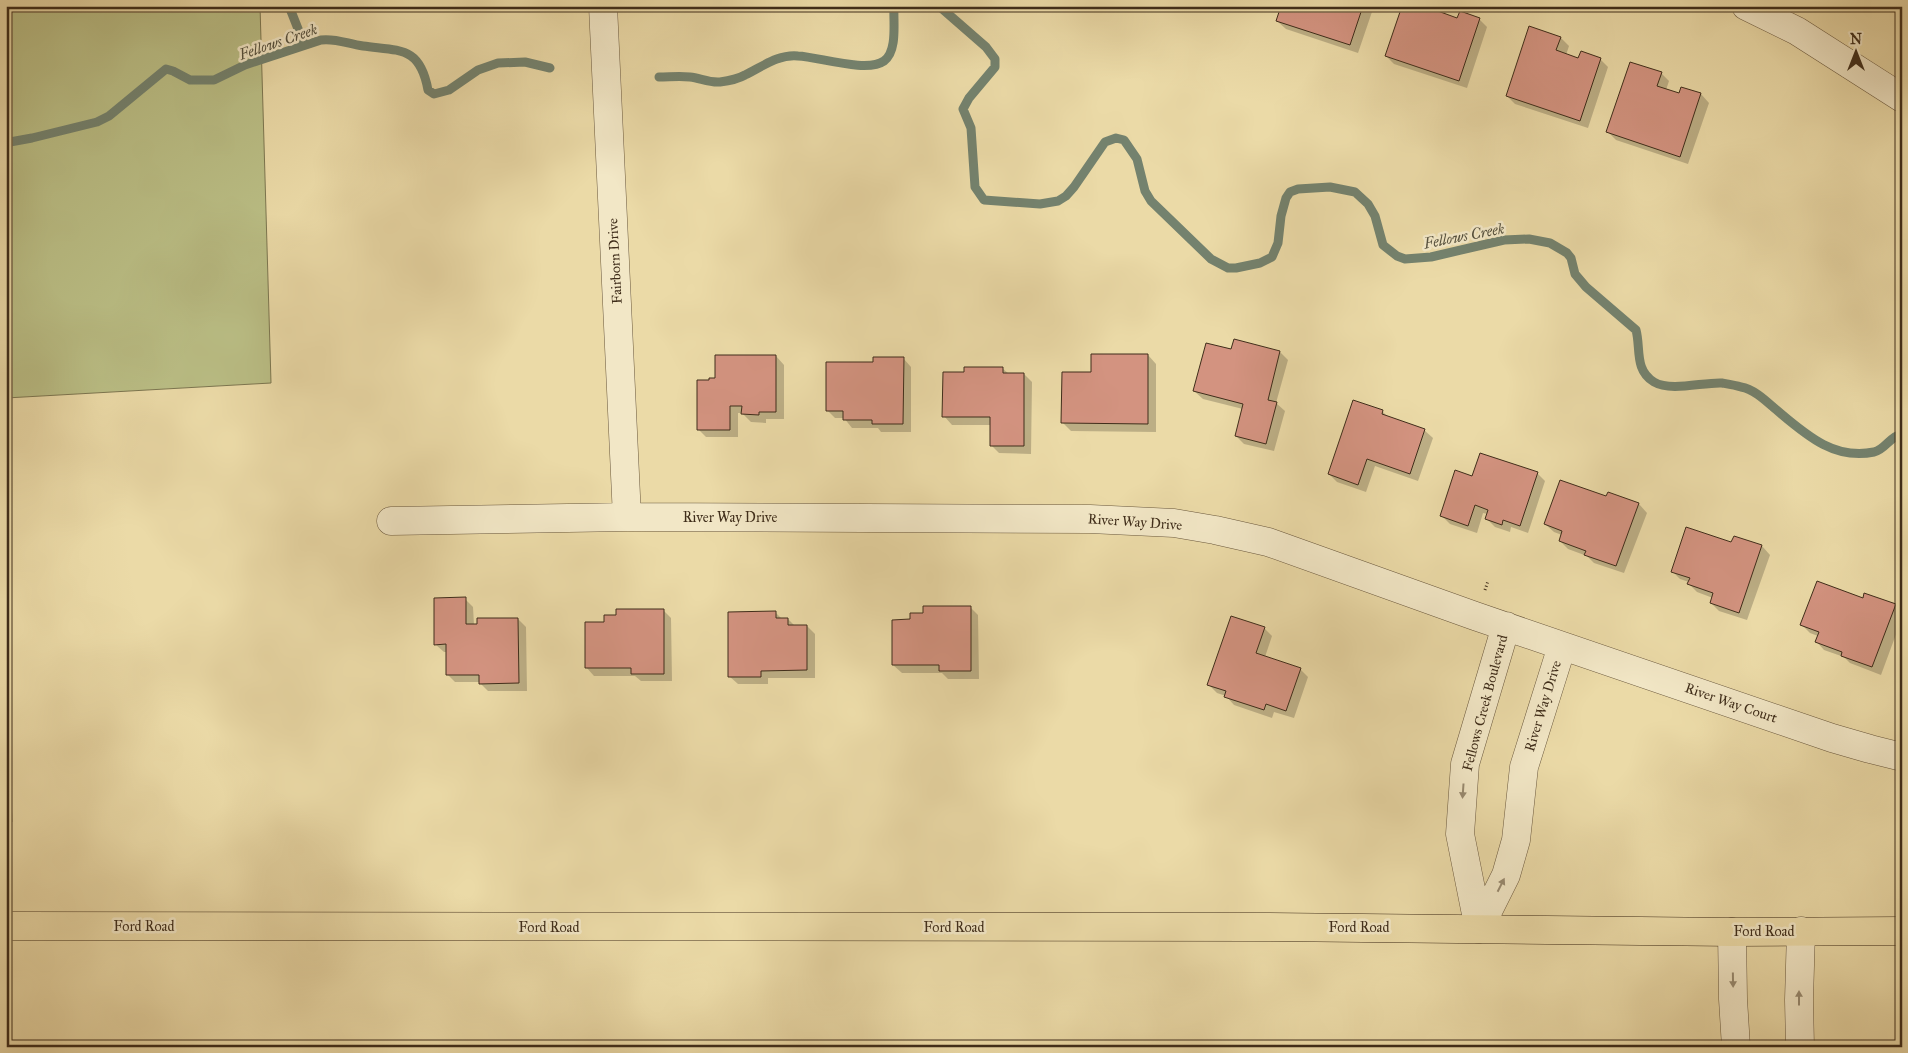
<svg xmlns="http://www.w3.org/2000/svg" width="1908" height="1053" viewBox="0 0 1908 1053" font-family="'IM FELL Great Primer',serif">
  <style>
    .green { fill: #babe85; stroke: #7c7650 }
    .shadow { fill: #0003 }
    .lines { fill: none; stroke-linecap: round; stroke-linejoin: round }
    .stream { stroke: #74826e; stroke-width: 9 }
    .building { fill: #d39380; stroke: #3f2d1a }
    .street-casing { stroke: #6a583d; stroke-width: 29 }
    .primary-casing { stroke: #3f2d1a; stroke-width: 29 }
    .path { stroke: #3f2d1a; stroke-width: 3; stroke-dasharray: 1 2.5; stroke-linecap: butt }
    .street { stroke: #f2e7c6; stroke-width: 28 }
    .primary { stroke: #ebdaa7; stroke-width: 28 }
    .oneway { fill: #988a70 }
    .labels { text-anchor: middle; dominant-baseline: central; stroke-width: 5; stroke-linejoin: round; paint-order: stroke }
    .street-label { font-size: 14px; fill: #3f2d1a; stroke: #f2e7c6 }
    .water-label { font-size: 15px; font-style: italic; fill: #55503d; stroke: #f2e7c6 }
  </style>
  <rect width="100%" height="100%" fill="#ebdaa7"/>
  <filter id="stains"><feTurbulence type="fractalNoise" baseFrequency=".004" numOctaves="4"/><feColorMatrix values="0 0 0 0 .2 0 0 0 0 .09 0 0 0 0 .02 0 0 0 .5 -.17"/></filter>
  <radialGradient id="worn" r=".72"><stop offset=".6" stop-color="#630" stop-opacity="0"/><stop offset="1" stop-color="#630" stop-opacity=".3"/></radialGradient>
  <path class="green" d="M6,6H260L271,383L6,398Z
    M6,680L12,822H6Z"/>
  <path class="shadow" d="M1282,6H1374L1358,53L1286,29L1277,21Z
    M1403,6H1447L1445,15L1458,19H1479L1487,27L1467,88L1394,64L1386,56Z
    M1561,38L1569,46L1566,55L1579,59H1600L1608,67L1588,128L1515,104L1507,96Z
    M1661,73L1669,81L1666,90L1680,95L1682,88L1701,94L1709,103L1688,164L1616,140L1608,132Z
    M1235,341L1280,352L1288,360L1276,403L1285,411L1274,451L1244,444L1236,436L1243,409L1203,399L1194,391L1232,351Z
    M1148,355L1156,364V432L1071,431L1063,423L1092,374Z
    M776,356L784,365V419H766V423L751,422L742,413H738V437H706L698,429L710,382Z
    M903,358L911,367V432H881L878,428H852L844,418H835L827,410L874,363Z
    M1002,368L1009,374H1024L1032,382L1031,454L999,453L991,445V425H952L944,416L965,373Z
    M1382,411L1390,419L1424,430L1433,438L1418,481L1375,466L1366,492L1337,482L1329,474Z
    M1537,473L1545,481L1528,533L1511,527L1510,532L1495,527L1487,519L1488,514L1483,513L1477,533L1450,524L1442,516L1473,477Z
    M1609,493L1639,504L1647,513L1624,573L1594,563L1587,556L1568,549L1560,541L1562,535L1554,532L1545,524L1607,498Z
    M1734,537L1762,546L1770,555L1747,620L1719,611L1711,603L1713,598L1697,592L1689,584V582L1680,579L1672,571L1732,543Z
    M465,599L473,607L474,625L518,619L526,627L527,691H488L479,682H455L447,674V652H444L435,644Z
    M1863,599L1895,605L1902,612V618L1881,675L1850,663L1844,657L1824,650L1816,641L1818,636L1810,633L1802,625Z
    M970,607L978,615L979,679H948L942,673H902L893,665L912,621L924,614Z
    M663,610L671,618L672,681H641L635,676H594L586,667L605,624L617,616Z
    M775,612L782,619H788L795,626H807L815,634V678H768V684H738L729,676Z
    M1264,628L1272,636L1265,657L1300,669L1308,677L1294,718L1274,712L1272,718L1234,705L1226,696L1217,693L1209,685Z"/>
  <g class="lines">
    <path class="stream" d="M289,6L304,44
      M939,6L986,47L995,59V67L969,98L963,109L971,128L975,187L984,200L1040,204L1058,201L1066,196L1074,187L1105,142L1116,138L1124,140L1137,159L1145,191L1151,201L1211,259L1228,268H1236L1260,263L1272,257L1278,243L1281,216L1286,198L1290,192L1298,189L1330,187L1355,192L1368,204L1375,216L1383,245L1397,256L1405,259L1431,257L1504,240L1529,239L1550,243L1567,253L1571,258L1575,274L1586,287L1636,330C1641,348 1634,370 1654,382C1671,392 1703,382 1722,383C1728,384 1735,385 1741,387C1753,389 1764,399 1773,407C1802,431 1832,461 1874,452C1885,450 1890,436 1902,434
      M659,77C669,77 680,76 690,77C700,78 709,83 720,82C728,81 738,79 745,75C762,67 778,54 798,56C819,57 867,73 884,61C898,51 893,21 894,6
      M6,136L10,142L32,138L97,122L109,116L166,69L173,71L190,80H214L245,65L321,40C336,38 348,44 363,46C400,51 420,46 428,90L434,94L449,90L478,70L498,63L525,62L550,68"/>
  </g>
  <path class="building" d="M1281,6H1363L1350,45L1276,21Z
    M1402,6H1437L1435,10L1457,18L1460,11L1480,18L1459,81L1385,56Z
    M1529,26L1561,37L1556,50L1578,58L1581,51L1601,58L1580,121L1506,96Z
    M1630,62L1662,72L1657,86L1679,93L1681,87L1701,93L1680,157L1606,132Z
    M1234,339L1280,351L1268,400L1277,402L1266,444L1235,436L1243,404L1193,391L1206,343L1231,349Z
    M1091,354H1148V424L1061,423L1062,372H1091Z
    M715,355H776V412H759V415L741,414L742,406H730V430H697V380H709V378H715Z
    M873,357H904L903,424H872V420H843V411H826V362H873Z
    M964,367H1003V373H1024V446H990V417H942L943,372H964Z
    M1353,400L1383,410L1382,414L1425,429L1410,474L1367,459L1358,485L1328,474Z
    M1480,453L1538,472L1520,526L1503,520L1502,525L1485,519L1488,510L1475,505L1468,526L1440,516L1455,470L1472,476Z
    M1560,480L1606,496L1608,492L1639,503L1616,566L1584,555L1586,551L1559,541L1562,531L1544,524Z
    M1686,527L1731,542L1734,536L1762,545L1739,613L1710,603L1713,593L1687,584L1690,578L1671,572Z
    M1817,581L1863,598L1864,593L1896,604L1872,667L1841,656L1842,652L1815,642L1819,632L1800,625Z
    M466,597V624H477V618H518L519,683L479,684V675H446V644L434,645V598Z
    M923,606H971V671H939V665H892V620L910,619V613H923Z
    M616,609H664V674H631V668H585V622H604V615H616Z
    M776,611V618H788V625H807V670L761,671V677H728V612Z
    M1231,616L1265,627L1256,653L1301,668L1286,711L1266,704L1264,710L1224,697L1226,691L1207,685Z"/>
  <g class="lines">
    <g class="street-casing">
      <path id="street" d="M603,6L627,517
        M1746,6L1797,31L1902,98
        M391,521L627,517L1090,519L1174,523L1215,530L1268,542L1475,616L1832,738L1870,749L1902,757
        M1479,929L1460,834L1465,764L1506,626
        M1479,929L1506,875L1516,840L1524,767L1562,646
        M1732,932L1733,999L1736,1047
        M1800,1047L1799,1000L1801,931"/>
    </g>
    <g class="primary-casing">
      <path id="primary" d="M6,926L1267,927L1732,932L1902,931"/>
    </g>
    <path class="path" d="M1485,590L1488,581"/>
    <use href="#street" class="street"/>
    <use href="#primary" class="primary"/>
  </g>
  <defs><path id="oneway-solid" d="M-6-.8H1V-3.2L6.5 0L1 3.2V.8H-6Z" transform="scale(1.25)"/></defs>
  <g class="oneway">
    <use href="#oneway-solid" transform="translate(1463 791) rotate(94)"/>
    <use href="#oneway-solid" transform="translate(1501 885) rotate(-63)"/>
    <use href="#oneway-solid" transform="translate(1733 980) rotate(89)"/>
    <use href="#oneway-solid" transform="translate(1799 998) rotate(-90)"/>
  </g>
  <g class="labels">
    <g class="street-label">
      <text transform="translate(615 261) rotate(-93)">Fairborn Drive</text>
      <text x="730" y="517">River Way Drive</text>
      <text transform="translate(1135 522) rotate(4)">River Way Drive</text>
      <text transform="translate(1485 703) rotate(-75)">Fellows Creek Boulevard</text>
      <text transform="translate(1731 703) rotate(19)">River Way Court</text>
      <text transform="translate(1543 706) rotate(-73)">River Way Drive</text>
      <text x="144" y="926">Ford Road</text>
      <text x="549" y="927">Ford Road</text>
      <text x="954" y="927">Ford Road</text>
      <text x="1359" y="927">Ford Road</text>
      <text x="1764" y="931">Ford Road</text>
    </g>
    <g class="water-label">
      <text transform="translate(278 42) rotate(-19)">Fellows Creek</text>
      <text transform="translate(1464 236) rotate(-11)">Fellows Creek</text>
    </g>
  </g>
  <rect width="1908" height="1053" fill="none" stroke="#ebdaa7" stroke-width="25"/>
  <rect x="8" y="8" width="1893" height="1038" fill="none" stroke="#3f2d1a" stroke-width="2.5"/>
  <rect x="12" y="12" width="1883" height="1028" fill="none" stroke="#3f2d1a"/>
  <g transform="translate(1856 52)" stroke="#f2e7c6" stroke-width="4" paint-order="stroke">
  <path d="M0-4L9 19L0 12L-9 19Z" fill="#3f2d1a"/>
  <text y="-8" font-size="14" font-weight="bold" text-anchor="middle" fill="#3f2d1a">N</text>
  </g>
  <rect width="100%" height="100%" filter="url(#stains)"/>
  <rect width="100%" height="100%" fill="url(#worn)"/>
</svg>
